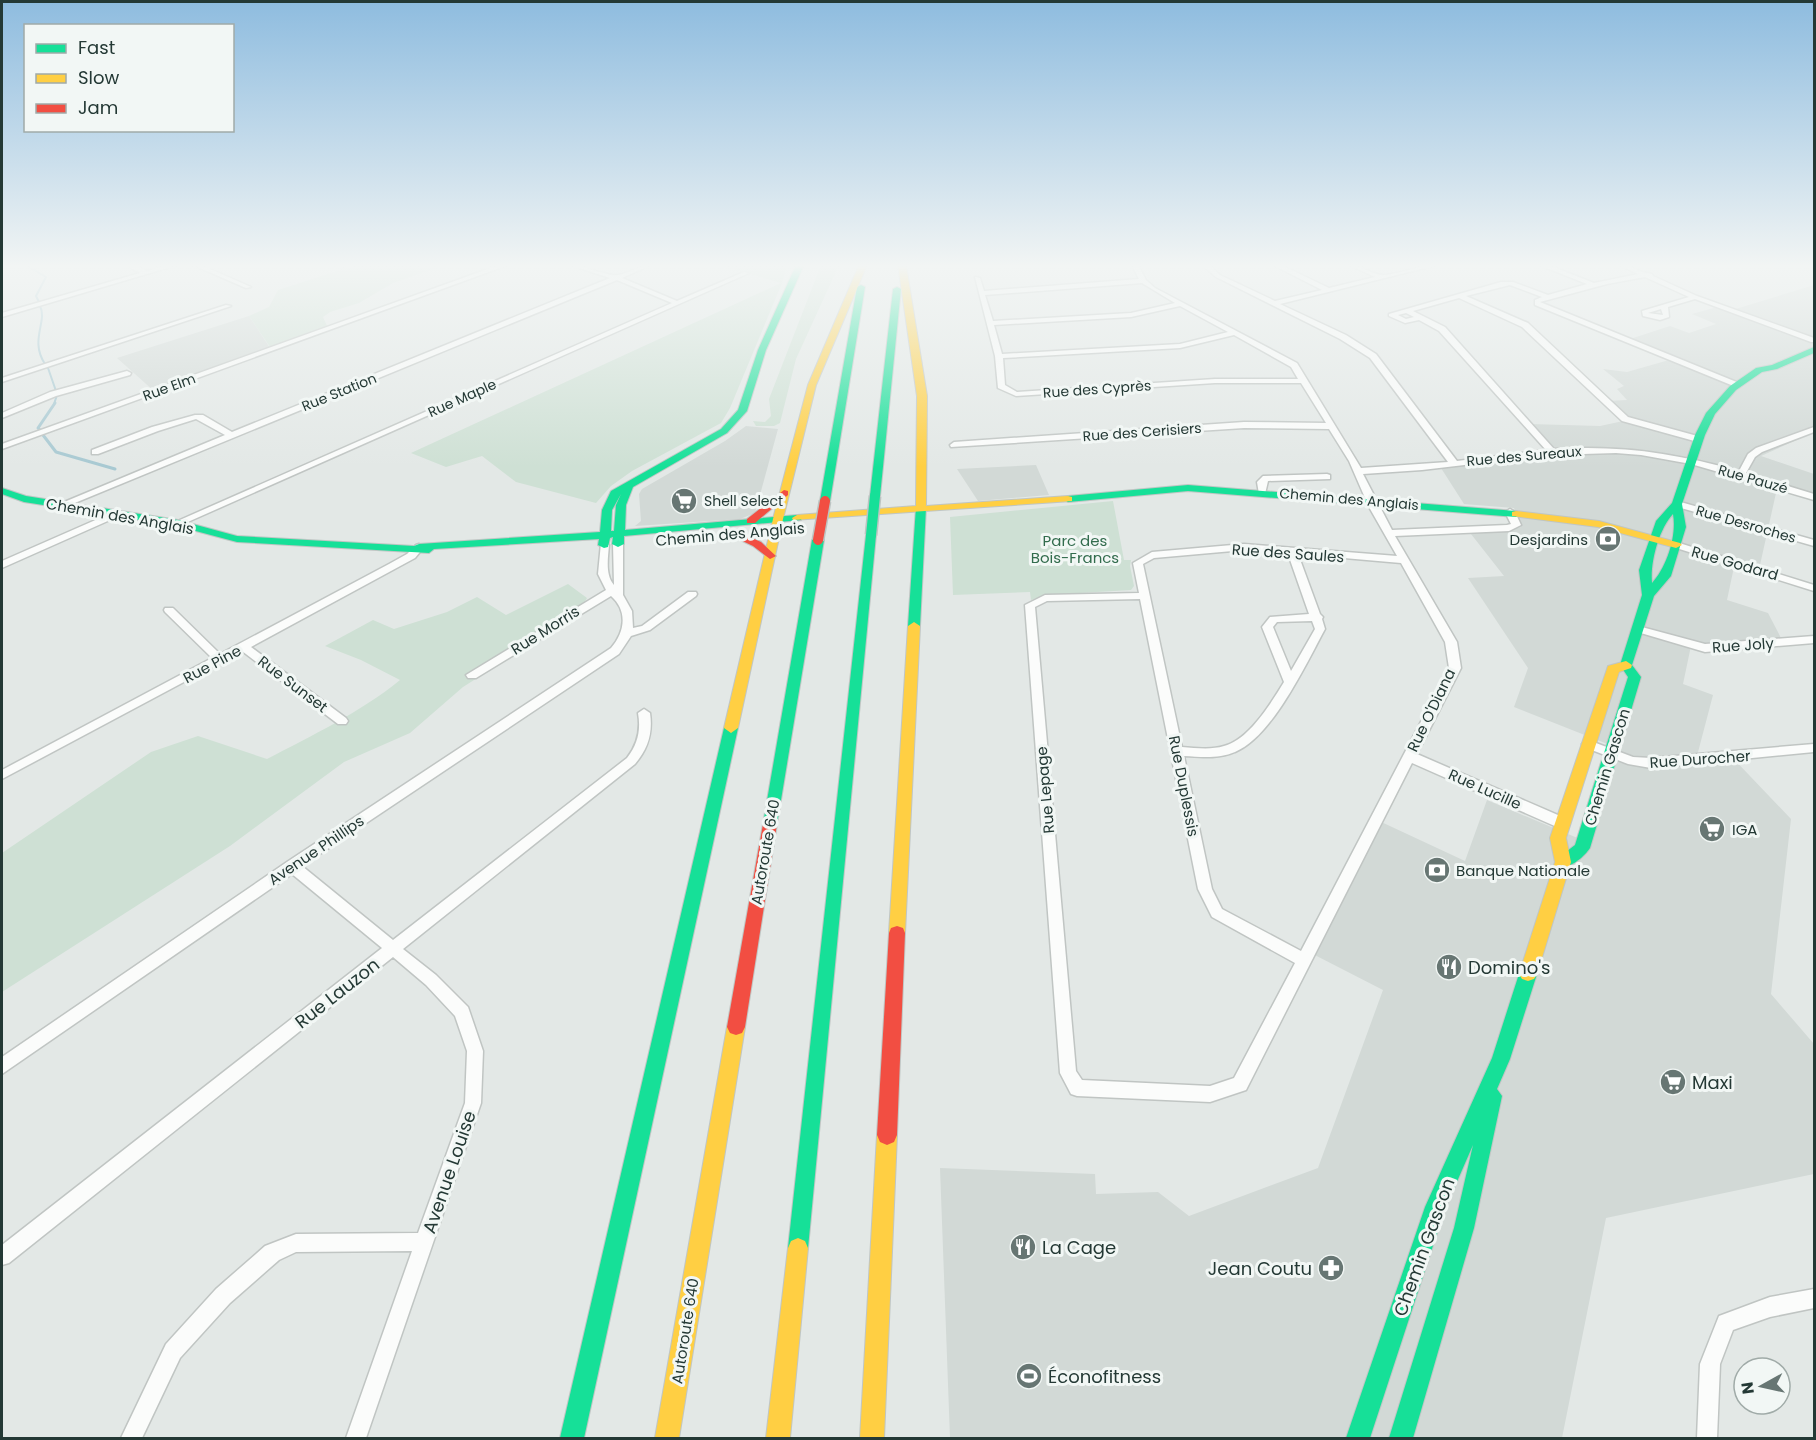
<svg xmlns="http://www.w3.org/2000/svg" width="1816" height="1440" viewBox="0 0 1816 1440" font-family="Poppins,sans-serif">
  <style>
    .built { fill: #d2d9d6 }
    .green { fill: #cee0d4 }
    .lines { fill: none; stroke-linecap: round; stroke-linejoin: round }
    .stream-far1 { stroke: #a8c9d2; stroke-width: 2 }
    .stream { stroke: #a8c9d2; stroke-width: 3 }
    .street-casing { stroke: #c0c5c3; stroke-width: 3 }
    .fast-casing { stroke: #c0c6c4; stroke-width: 2 }
    .slow-casing { stroke: #c0c6c4; stroke-width: 2 }
    .jam-casing { stroke: #c0c6c4; stroke-width: 2 }
    .street { fill: #fbfcfb; fill-rule: evenodd }
    .fast { fill: #16e098; fill-rule: evenodd }
    .slow { fill: #ffcf43; fill-rule: evenodd }
    .jam { fill: #f24e42; fill-rule: evenodd }
    .fast-bridge-casing { stroke: #bcc4c2; stroke-width: 13; stroke-linecap: butt }
    .jam-bridge-casing { stroke: #bcc4c2; stroke-width: 13; stroke-linecap: butt }
    .fast-bridge { stroke: #16e098; stroke-width: 10 }
    .jam-bridge { stroke: #f24e42; stroke-width: 10 }
    .labels { text-anchor: middle; dominant-baseline: central; stroke-width: 6; stroke-linejoin: round; paint-order: stroke }
    .far-street-label { font-size: 14px; fill: #243935; stroke: #f2f7f5 }
    .far-poi-label { font-size: 14px; fill: #243935; stroke: #f2f7f5; text-anchor: start }
    .street-label { font-size: 15px; fill: #243935; stroke: #f2f7f5 }
    .poi-label { font-size: 15px; fill: #243935; stroke: #f2f7f5; text-anchor: start }
    .park-label { font-size: 15px; fill: #326c4d; stroke: #f2f7f5 }
    .near-poi-label { font-size: 18px; fill: #243935; stroke: #f2f7f5; text-anchor: start }
    .near-street-label { font-size: 18px; fill: #243935; stroke: #f2f7f5 }
  </style>
  <rect width="100%" height="100%" fill="#e3e8e6"/>
  <path class="built" d="M1814,285V432L1761,456L1814,474V495L1778,484L1758,574L1734,567L1727,600L1768,613L1781,638L1707,645L1692,641L1683,684L1713,695L1697,756L1729,754L1791,819L1771,994L1814,1044V1174L1606,1218L1562,1438H950L940,1168L1095,1174L1096,1194L1158,1192L1189,1216L1318,1168L1383,990L1303,949L1377,820L1465,861L1487,800L1587,842L1615,747L1514,707L1528,668L1468,578L1504,576L1471,534L1521,527L1514,508L1464,504L1441,468L1552,453L1529,424L1600,426L1628,420L1607,401L1627,400L1617,389L1624,386L1603,369L1627,372L1669,360L1624,341L1670,326L1689,333L1716,324L1692,314L1717,307L1729,311Z
    M249,316L270,348L154,391L117,358Z
    M746,426L778,429L755,513L740,519L635,526L641,521L639,494L642,489L725,441Z
    M1036,465L1049,495L978,501L957,469Z"/>
  <path class="green" d="M356,265L439,267L393,283L359,303L330,312L323,317L327,326L270,347L249,316L269,307L278,290Z
    M719,265H787L782,283L730,408L721,423L632,471L611,486L596,503L516,482L482,456L446,467L411,453L781,283Z
    M821,265H839L796,359L780,423L774,426H756L753,421L765,422L771,416L769,399Z
    M1113,501L1124,560H1131L1130,566L1134,586L1131,590L1046,595L1031,600L1030,592L953,595L950,517Z
    M568,584L587,598L578,614L463,687L410,733L344,762L230,846L2,992V853L151,752L198,736L267,759C311,736 361,712 400,680L361,660L325,646L373,620L394,629L447,612L477,597L506,615Z"/>
  <g class="lines">
    <path class="stream-far1" d="M26,265L46,277L36,296L39,302
      M40,306C48,321 29,340 45,364
      M48,368L56,391
      M54,404L57,395"/>
    <path class="stream" d="M40,430L38,428L55,403
      M43,435L56,452L115,469"/>
    <g class="street-casing">
      <path id="street" d="M126,265H134L147,271L167,265H177L2,317V313L140,273Z
        M193,265H201L251,287L246,288Z
        M335,265H343L344,266L341,268Z
        M499,265H508L2,449V444Z
        M570,265C584,265 608,277 618,275C630,273 639,265 651,265L622,278L677,301L744,272L749,273L181,525L178,526L173,523L672,303L617,280L65,507L62,508L57,505L225,435L196,419L158,431L98,454H92V450L152,427L195,415H203L232,432L610,278Z
        M1132,265H1138L1146,280L1155,288L1297,363L1361,468L1448,462L1370,358L1340,339L1216,277L1202,265H1209L1220,275L1275,301L1322,290L1273,265H1281L1329,288L1375,277L1349,265C1361,265 1374,276 1385,275C1403,273 1419,265 1437,265L1280,304L1346,335L1376,354L1457,461L1546,450L1439,331L1419,320L1405,323L1389,316V314L1501,282H1513L1548,295L1587,284L1539,265H1548L1594,283L1638,274L1619,265C1631,265 1640,273 1652,274L1653,276L1697,296L1814,338V342H1811L1695,299L1668,307L1669,317L1660,320L1643,316L1642,311L1689,297L1645,277L1607,284L1540,302L1739,383V387H1736L1535,305V300L1542,297L1510,285L1466,296L1528,323L1628,417L1701,437L1702,439L1698,442L1622,421L1522,327L1459,298L1413,311L1445,327L1554,449C1622,445 1674,453 1739,471L1748,454L1756,448L1814,427V432L1762,452L1755,457L1746,473L1814,494V500L1691,464L1641,455L1616,453L1550,455L1422,470L1363,474L1392,530L1507,525L1511,524L1505,512L1510,509L1515,512L1521,525L1509,531L1395,536L1457,642L1461,668L1417,754L1567,819L1569,823L1567,827H1557L1412,763L1246,1090L1210,1102L1077,1096L1071,1094L1060,1073L1025,605L1045,595L1139,593L1133,563L1152,552L1244,544L1397,556L1369,507L1349,461L1329,429L1244,428L951,447L950,445L954,442L1244,422L1326,423L1301,383H1215L1016,396L998,388L995,356L975,277L980,278L984,291L1139,279ZM1142,283L1175,303L1131,313L993,321L985,295ZM1180,306L1228,332L1180,344L1002,354L994,325L1131,317ZM1661,309L1663,315L1648,313ZM1406,313L1414,317L1406,319L1398,315ZM1234,335L1291,367L1298,379H1215L1017,392L1005,385L1003,358L1180,348ZM1244,550L1288,554L1309,614L1270,617L1262,627L1284,682C1271,703 1249,740 1224,746C1211,750 1196,748 1182,747L1143,564L1154,558ZM1298,554L1401,563L1445,642L1449,668L1301,951L1222,909L1212,889L1184,756C1201,757 1219,759 1235,752C1272,737 1306,664 1325,629L1322,619L1323,617L1320,614ZM1140,599L1198,889L1212,917L1295,963L1234,1078L1210,1086L1082,1080L1076,1071L1035,607L1047,601ZM1312,621L1315,629L1291,671L1273,627L1277,622Z
        M226,305L231,306L2,382V378Z
        M127,371L131,373L130,375L56,396L2,418V413L50,392Z
        M1327,474L1330,475V479L1268,481L1265,494H1259L1257,482L1263,476Z
        M1677,501L1814,540V546L1674,506L1672,504Z
        M116,511L121,514L119,516L2,568V561Z
        M618,541L623,544V595L632,611L633,628L642,626L688,592H696L697,594L696,596L650,630L631,636L619,654L302,866L393,940L627,758C638,744 641,730 638,713L644,709L650,713C653,733 648,749 635,764L403,949L436,975L468,1007L483,1051L481,1103L366,1438H346L412,1251L296,1252L279,1260L230,1303L180,1358L142,1438H121L166,1344L216,1289L265,1246L296,1234L418,1233L465,1103L467,1051L455,1016L426,985L393,957L9,1263L2,1265V1245L382,948L292,874L2,1074V1057L287,862L611,648C625,632 628,611 611,596L476,678H468L466,675L606,590L598,574L601,543L604,542L609,545C608,558 605,575 614,585L613,544Z
        M1676,542L1814,585V591L1673,547V543Z
        M419,544L424,547L415,558L251,647L346,718L348,721L346,724H338L242,651L2,779V770L212,658L165,612L164,610L165,608H173L220,654L389,564L407,554L416,545Z
        M1638,626L1705,644L1814,636V643L1705,652L1634,631L1633,629L1634,627Z
        M1588,740L1633,757L1651,758L1814,744V752L1651,768L1628,764L1584,747L1582,744Z
        M1814,1289V1308L1770,1317L1733,1330L1720,1364L1717,1438H1697L1700,1364L1719,1316L1770,1297Z"/>
    </g>
    <g class="fast-casing">
      <path id="fast" d="M796,265H804L766,350L747,411L727,433L633,487L626,505L625,530L797,515L802,518L801,520L624,536V544L618,547L612,544L613,537L610,538L608,547L604,548L598,545L599,539L434,549L429,553L237,542L177,526L24,502L2,494V488L26,496L178,520L237,536L414,546L419,544L600,532L602,510L611,491L721,429L738,410L758,350ZM621,494L616,505L614,531H611L612,510Z
        M861,285L865,287L830,501L825,504L820,501L857,287Z
        M897,287L901,289L880,496L875,499L870,496L893,289Z
        M1814,347V353L1777,369L1762,372L1736,390L1715,414L1705,435L1682,504L1686,527L1671,576L1654,596L1632,665L1641,677L1590,848C1584,857 1569,870 1558,866L1555,862L1558,858L1575,845L1628,677L1620,665L1642,595L1639,570L1656,521L1672,503L1695,435L1706,413L1730,386L1756,368L1772,365ZM1673,514C1677,535 1667,567 1652,583C1650,562 1659,529 1673,514Z
        M1188,485L1516,511L1521,514L1516,517L1188,491L1068,502L1063,499L1068,496Z
        M921,504L926,507L920,626L914,630L908,626L916,507Z
        M871,532L876,535L808,1248L805,1255L798,1258L791,1255L788,1248L866,535Z
        M818,537L824,540L777,824L775,828H765L763,824L812,540Z
        M731,723L738,728L584,1438H560L724,728Z
        M1528,967L1534,969L1537,974L1510,1059L1497,1089L1502,1096L1474,1228L1413,1438H1389L1454,1228L1473,1145L1445,1209L1370,1438H1346L1425,1207L1492,1058L1519,974L1522,969Z"/>
    </g>
    <g class="slow-casing">
      <path id="slow" d="M859,265H867L816,385L783,519L738,728L731,733L724,728L773,519L808,385Z
        M898,265H906L927,396L926,506L1068,496L1072,497V501L793,520L792,518L797,515L916,506L917,396Z
        M1516,511L1599,521L1680,543L1682,545L1676,548L1598,527L1512,516V512Z
        M914,622L920,626L905,933L903,938L897,940L891,938L889,933L908,626Z
        M1626,661L1632,665L1631,668L1619,672L1566,838L1571,862L1537,974L1534,979L1528,981L1522,979L1519,974L1555,862L1550,838L1607,669L1608,666Z
        M736,1019L742,1021L745,1027L679,1438H655L727,1027L730,1021Z
        M887,1125L894,1128L897,1135L884,1438H860L877,1135L880,1128Z
        M798,1238L805,1241L808,1248L790,1438H766L788,1248L791,1241Z"/>
    </g>
    <g class="jam-casing">
      <path id="jam" d="M784,490L788,491V495L755,523H747V519Z
        M736,531L761,542L776,556L770,559L753,546L732,536L731,534Z
        M770,818L775,820L777,824L745,1027L742,1033L736,1035L730,1033L727,1027L763,824L765,820Z
        M897,926L903,928L905,933L897,1135L894,1142L887,1145L880,1142L877,1135L889,933L891,928Z"/>
    </g>
    <use href="#street" class="street"/>
    <use href="#fast" class="fast"/>
    <use href="#slow" class="slow"/>
    <use href="#jam" class="jam"/>
    <g class="fast-bridge-casing">
      <path id="fast-bridge" d="M871,535L875,496"/>
    </g>
    <g class="jam-bridge-casing">
      <path id="jam-bridge" d="M818,540L825,501"/>
    </g>
    <use href="#fast-bridge" class="fast-bridge"/>
    <use href="#jam-bridge" class="jam-bridge"/>
  </g>
  <linearGradient id="sky" x2="0" y2="1"><stop stop-color="#8ebcdf"/><stop offset="0.57" stop-color="#f2f5f4"/><stop offset="1" stop-color="#f2f5f4" stop-opacity="0"/></linearGradient>
  <rect width="1816" height="467" fill="url(#sky)"/>
  <defs>
    <g id="supermarket-disc" transform="scale(1.35)"><circle r="9.5" fill="#677673" stroke="#f2f7f5"/><path d="M-6-5.5h2.5l.6 2H6L4.5 2H-2.5L-4.4-4H-6ZM-1.5 3.2a1.3 1.3 0 1 0 .1 0ZM3 3.2a1.3 1.3 0 1 0 .1 0Z" fill="#fff"/></g>
    <g id="bank-disc" transform="scale(1.35)"><circle r="9.5" fill="#677673" stroke="#f2f7f5"/><path d="M-6-4H6V4H-6ZM0-2.3a2.3 2.3 0 1 0 0 4.6a2.3 2.3 0 1 0 0-4.6Z" fill="#fff"/></g>
    <g id="restaurant-disc" transform="scale(1.35)"><circle r="9.5" fill="#677673" stroke="#f2f7f5"/><path d="M-5-6h1v4h1v-4h1v4h1v-4h1v5L-1.5 .5V6h-2V.5L-5-1ZM5-6V6H3V1.5H1.5Q1.5-4 5-6Z" fill="#fff"/></g>
    <g id="pharmacy-disc" transform="scale(1.35)"><circle r="9.5" fill="#677673" stroke="#f2f7f5"/><path d="M-2-6h4v4h4v4h-4v4h-4v-4h-4v-4h4Z" fill="#fff"/></g>
    <g id="stadium-disc" transform="scale(1.35)"><circle r="9.5" fill="#677673" stroke="#f2f7f5"/><path d="M0-5a6.5 5 0 1 0 0 10a6.5 5 0 1 0 0-10ZM-3.5-1.8h7v3.6h-7Z" fill="#fff"/></g>
  </defs>
  <g fill-rule="evenodd">
    <use href="#supermarket-disc" x="684" y="501"/>
    <use href="#bank-disc" x="1608" y="539"/>
    <use href="#supermarket-disc" x="1712" y="829"/>
    <use href="#bank-disc" x="1437" y="870"/>
    <use href="#restaurant-disc" x="1449" y="967"/>
    <use href="#supermarket-disc" x="1673" y="1082"/>
    <use href="#restaurant-disc" x="1023" y="1247"/>
    <use href="#pharmacy-disc" x="1331" y="1268"/>
    <use href="#stadium-disc" x="1029" y="1376"/>
  </g>
  <g class="labels">
    <g class="far-street-label">
      <text transform="translate(169 387) rotate(-20)">Rue Elm</text>
      <text transform="translate(1097 389) rotate(-4)">Rue des Cyprès</text>
      <text transform="translate(339 392) rotate(-22)">Rue Station</text>
      <text transform="translate(462 398) rotate(-24)">Rue Maple</text>
      <text transform="translate(1142 432) rotate(-4)">Rue des Cerisiers</text>
      <text transform="translate(1524 456) rotate(-5)">Rue des Sureaux</text>
      <text transform="translate(1753 479) rotate(16)">Rue Pauzé</text>
      <text transform="translate(1349 499) rotate(5)">Chemin des Anglais</text>
      <text transform="translate(1746 524) rotate(16)">Rue Desroches</text>
    </g>
    <g class="far-poi-label">
      <text x="704" y="501">Shell Select</text>
    </g>
    <g class="street-label">
      <text transform="translate(120 516) rotate(10)">Chemin des Anglais</text>
      <text transform="translate(730 534) rotate(-5)">Chemin des Anglais</text>
      <text transform="translate(1288 553) rotate(4)">Rue des Saules</text>
      <text transform="translate(1735 563) rotate(16)">Rue Godard</text>
      <text transform="translate(545 630) rotate(-32)">Rue Morris</text>
      <text transform="translate(1743 645) rotate(-4)">Rue Joly</text>
      <text transform="translate(212 664) rotate(-28)">Rue Pine</text>
      <text transform="translate(293 684) rotate(37)">Rue Sunset</text>
      <text transform="translate(1431 710) rotate(-64)">Rue O'Diana</text>
      <text transform="translate(1700 759) rotate(-4)">Rue Durocher</text>
      <text transform="translate(1607 767) rotate(-73)">Chemin Gascon</text>
      <text transform="translate(1184 786) rotate(79)">Rue Duplessis</text>
      <text transform="translate(1485 789) rotate(24)">Rue Lucille</text>
      <text transform="translate(1045 790) rotate(-95)">Rue Lepage</text>
      <text transform="translate(316 850) rotate(-34)">Avenue Phillips</text>
      <text transform="translate(765 852) rotate(-80)">Autoroute 640</text>
      <text transform="translate(685 1331) rotate(-81)">Autoroute 640</text>
    </g>
    <g class="poi-label">
      <text x="1588" y="539" text-anchor="end">Desjardins</text>
      <text x="1732" y="829">IGA</text>
      <text x="1456" y="870">Banque Nationale</text>
    </g>
    <g class="park-label">
      <text x="1075" y="540">Parc des<tspan x="1075" dy="17">Bois-Francs</tspan></text>
    </g>
    <g class="near-poi-label">
      <text x="1468" y="967">Domino's</text>
      <text x="1692" y="1082">Maxi</text>
      <text x="1042" y="1247">La Cage</text>
      <text x="1312" y="1268" text-anchor="end">Jean Coutu</text>
      <text x="1048" y="1376">Éconofitness</text>
    </g>
    <g class="near-street-label">
      <text transform="translate(337 993) rotate(-38)">Rue Lauzon</text>
      <text transform="translate(449 1172) rotate(-71)">Avenue Louise</text>
      <text transform="translate(1424 1247) rotate(-70)">Chemin Gascon</text>
    </g>
  </g>
  <rect width="1816" height="1440" fill="none" stroke="#243935" stroke-width="6"/>
  <rect x="24" y="24" width="210" height="108" fill="#f2f7f5" stroke="#a0aba8" stroke-width="1.5"/>
  <rect x="36" y="44" width="30" height="9" fill="#16e098" stroke="#a0aba8" stroke-width="1.5"/>
  <text x="78" y="54" font-size="18" fill="#243935">Fast</text>
  <rect x="36" y="74" width="30" height="9" fill="#ffcf43" stroke="#a0aba8" stroke-width="1.5"/>
  <text x="78" y="84" font-size="18" fill="#243935">Slow</text>
  <rect x="36" y="104" width="30" height="9" fill="#f24e42" stroke="#a0aba8" stroke-width="1.5"/>
  <text x="78" y="114" font-size="18" fill="#243935">Jam</text>
  <g transform="translate(1762 1386) rotate(262)"><circle r="28" fill="#f2f7f5" stroke="#a0aba8" stroke-width="1.5"/>
  <path d="M0-4.5L10 22L0 15L-10 22Z" fill="#677673"/>
  <text y="-9" font-size="16" font-weight="bold" text-anchor="middle" fill="#243935">N</text>
  </g>
</svg>
